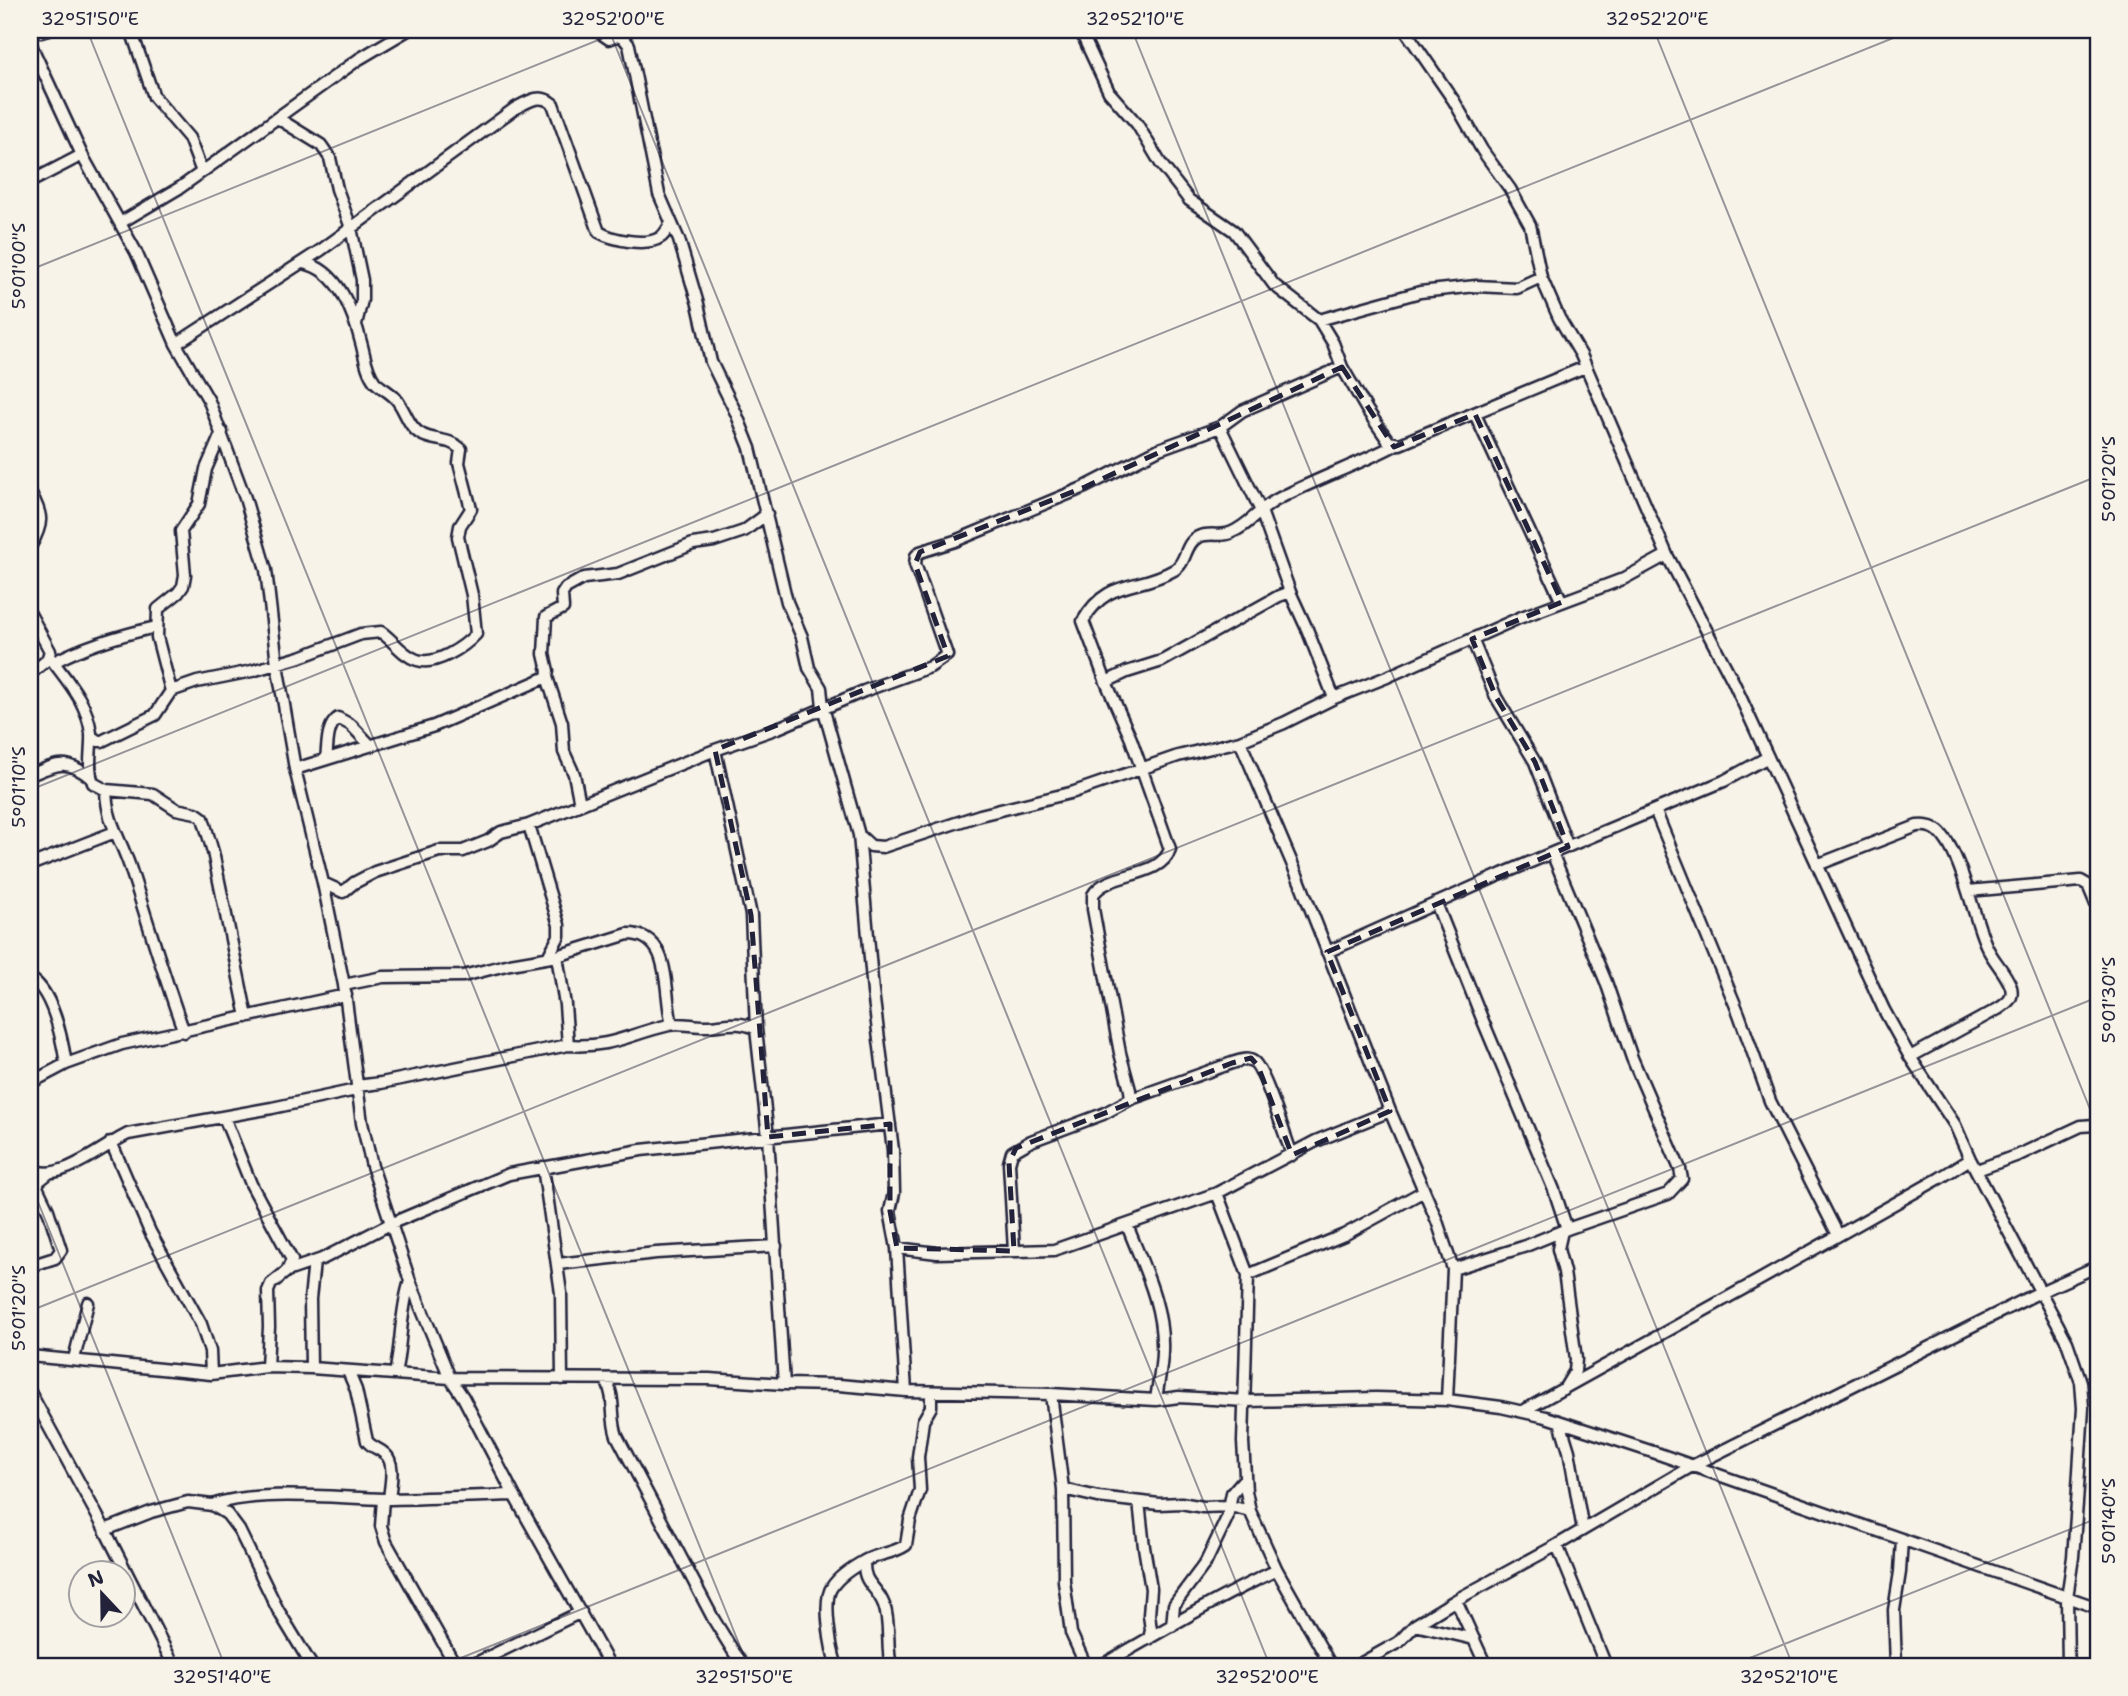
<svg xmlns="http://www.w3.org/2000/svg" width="2128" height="1696" font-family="'Shantell Sans',sans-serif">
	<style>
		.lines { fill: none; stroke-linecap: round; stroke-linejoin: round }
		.street-casing { stroke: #22223b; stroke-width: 15 }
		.street { stroke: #f7f3e8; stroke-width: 10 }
		.marked { fill: none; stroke: #22223b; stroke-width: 5; stroke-dasharray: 14 9; stroke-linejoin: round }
		.ticks { fill: none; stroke: #22223b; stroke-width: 2; stroke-opacity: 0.45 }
		.neatline { fill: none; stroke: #22223b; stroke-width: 2.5 }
		.ticks-label { font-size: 18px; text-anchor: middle; fill: #22223b }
	</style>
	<rect width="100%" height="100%" fill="#f7f3e8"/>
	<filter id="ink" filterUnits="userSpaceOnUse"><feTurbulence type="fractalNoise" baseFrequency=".0143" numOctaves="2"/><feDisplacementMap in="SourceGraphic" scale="14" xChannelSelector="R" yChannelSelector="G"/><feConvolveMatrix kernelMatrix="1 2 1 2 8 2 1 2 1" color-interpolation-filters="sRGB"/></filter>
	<g filter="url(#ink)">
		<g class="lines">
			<g class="street-casing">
				<path id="street" d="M 131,30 L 154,97 L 189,138 L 202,172
					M 596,30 L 609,39 L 620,35
					M 617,30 L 629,45 L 659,194 L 679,240 L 698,304 L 711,362 L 736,413 L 750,448 L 787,602 L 802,637 L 809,668 L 821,688 L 823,707 L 859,835 L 873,992 L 893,1150 L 894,1193 L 890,1211 L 897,1248 L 906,1391
					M 1080,30 L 1109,92 L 1137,124 L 1161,164 L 1189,200 L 1234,231 L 1274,285 L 1319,320 L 1333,343 L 1342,367 L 1367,410 L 1389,442 L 1400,444 L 1585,367
					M 1405,30 L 1454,101 L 1482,150 L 1510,189 L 1530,225 L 1541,277 L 1559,318 L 1581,355 L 1667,555 L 1733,681 L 1884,1010 L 1910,1057 L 1955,1125 L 1970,1159 L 2067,1342 L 2081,1382 L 2083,1408 L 2077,1503 L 2073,1557 L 2067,1598 L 2068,1666
					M 30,31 L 41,32 L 48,30
					M 30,43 L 82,155 L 136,252 L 176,344 L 209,401 L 245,498 L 266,570 L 277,664 L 295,769 L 323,883 L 344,985 L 362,1123 L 372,1166 L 410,1281 L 450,1378 L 463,1397 L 514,1495 L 610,1666
					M 279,119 L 321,145 L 330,158 L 337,189 L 351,228 L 362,280 L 362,300 L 356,324
					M 30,182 L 82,155
					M 120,223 L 181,187 L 359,59 L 408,30
					M 1319,320 L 1420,292 L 1476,286 L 1517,288 L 1541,277
					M 176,344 L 321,250 L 514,109 C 527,102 540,92 553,104 L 599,232 C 613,240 647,247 661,237 C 666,233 668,228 671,223
					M 1475,414 L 1562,602
					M 1220,427 L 1261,511 L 1290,592 L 1307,629 L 1334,698
					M 30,492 C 43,515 44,523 30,547
					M 30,614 L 50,651 L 47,660 L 30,674
					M 1472,639 L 1496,697 L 1535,762 L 1568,847
					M 49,656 C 67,681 87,701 91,733 C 92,749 87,767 93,783 L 106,790 L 153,794 L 176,809 L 196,813 L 203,818 L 213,852 L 247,1017
					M 54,662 C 86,645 121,635 156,627
					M 547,677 L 562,723 L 564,752 L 574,774 L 580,804
					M 1106,682 L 1127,672 L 1162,661 L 1279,596 L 1290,592
					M 171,691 L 157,637 L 158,609 L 178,593 L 183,586 L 185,575 L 181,531 L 199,504 L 206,469 L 222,432
					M 91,736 L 98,741 L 102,741 L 155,715 L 171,691 L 197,682 L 252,671 L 300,657 L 361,634 L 381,632 C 393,640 402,655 417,660 C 436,666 464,647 476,634 L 472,595 L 458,537 L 460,526 L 471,509 L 459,463 L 461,449 C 448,437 434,442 421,434 C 408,427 405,409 396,399 C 390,392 381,388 375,382 C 367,372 365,358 362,346 C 354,314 339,269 303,263
					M 1240,741 L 1300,882 L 1390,1111 L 1437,1221 L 1453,1269 L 1447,1400
					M 715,750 L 751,915 L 756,1029 L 768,1137 L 784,1384
					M 326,759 C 328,745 326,727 338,718 L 351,725 L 370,745
					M 295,769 L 434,726 L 547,677 L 548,671 L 544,654 L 546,617 L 563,608 L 562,594 L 566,588 L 584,578 L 618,574 L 693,544 L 714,541 L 744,531 L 767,514
					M 30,775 C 57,764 66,758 91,778
					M 106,790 C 107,823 120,837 130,867 C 148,922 164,977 184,1032
					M 1655,810 L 1739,1014 L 1770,1101 L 1838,1235
					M 529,825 L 559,925 L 559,936 L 548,957
					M 859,835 L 871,846 L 883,847 L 980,815 L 1074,792 L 1178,756 L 1240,741 L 1284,723 L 1334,698 L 1387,677 L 1519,618 L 1623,579 L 1667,555
					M 30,865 L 115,832
					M 1817,865 L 1917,826 C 1925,825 1932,826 1938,831 C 1961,850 1973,917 1986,945 C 1992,960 2006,972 2011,987 C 2014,999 2007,1003 1998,1009 L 1910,1057
					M 323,883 L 343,892 L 354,883 L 375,872 L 439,851 L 463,851 L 488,841 L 501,832 L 529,825 L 715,750 L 778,728 L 864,691 L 930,667 L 947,655 L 915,564 L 916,556 L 920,552 L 955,541 L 1085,487 L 1159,449 L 1220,427 L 1242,411 L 1342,367
					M 1968,891 L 2081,881 L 2088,885 L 2098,909
					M 1436,903 L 1483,1021 L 1554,1190 L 1567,1229
					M 1327,952 L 1502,874 L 1724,781 L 1768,757
					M 557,956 L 565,1005 L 568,1045
					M 30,978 C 53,991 62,1039 66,1064
					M 344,985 L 383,977 L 463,976 L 510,964 L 557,956 L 628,934 C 673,934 663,992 672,1024
					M 30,1083 L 66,1064 L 122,1044 L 346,995
					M 357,1086 L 381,1083 L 568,1045 C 613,1048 629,1034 669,1025 C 681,1022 695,1027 708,1026 C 725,1025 740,1020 756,1029
					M 1131,1099 L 1232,1063 C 1239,1061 1247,1057 1254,1062 C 1264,1069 1286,1139 1292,1155
					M 224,1117 L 251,1184 L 292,1260 L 287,1271 L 271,1284 L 268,1291 L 269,1327 L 267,1367
					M 111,1142 L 150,1232 L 201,1324 L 210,1351 L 211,1374
					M 30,1167 C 54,1188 104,1145 128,1134 L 272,1108 L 356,1090
					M 543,1167 L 561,1293 L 562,1379
					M 1977,1170 L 2021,1154 L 2081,1126 L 2094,1125 L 2098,1128
					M 1217,1193 L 1248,1275 L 1243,1442 L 1246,1491 L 1250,1511 L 1277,1570 L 1331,1666
					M 1127,1225 C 1143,1266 1164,1306 1162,1351 C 1162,1367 1158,1384 1156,1400
					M 1562,1231 L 1558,1249 L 1564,1272 L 1576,1359 L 1575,1371 L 1564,1389
					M 897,1248 L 937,1253 L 1054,1250 L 1217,1193 L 1316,1141 L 1390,1111
					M 1014,1251 L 1009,1163 L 1012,1152 L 1031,1141 L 1103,1114 L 1131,1099 L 1130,1090 L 1120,1053 L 1093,909 L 1093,895 C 1107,871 1161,879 1170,849 L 1131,739 L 1106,682 L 1083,621 C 1107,578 1138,591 1174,570 C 1187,563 1184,544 1198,537 C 1208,532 1220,537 1230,533 C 1249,526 1260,508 1278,499 C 1316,479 1357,465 1395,445
					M 558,1264 L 656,1253 L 776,1246
					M 30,1266 L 55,1258 L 61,1250 L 48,1210 L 37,1187 L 39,1181 L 49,1173
					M 1453,1269 L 1523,1247 L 1567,1229 L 1668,1194 L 1682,1179 L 1680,1169 L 1632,1058 L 1606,982 L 1552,853
					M 287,1271 L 322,1259 L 392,1223 L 509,1174 L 641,1150 L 890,1124
					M 1248,1275 L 1344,1235 L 1424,1191
					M 30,1356 L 211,1374 L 267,1367 L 311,1368 L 450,1378 L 709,1379 L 784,1384 L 839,1385 L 906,1391 L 1051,1394 L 1156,1400 L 1179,1397 L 1246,1401 L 1376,1398 L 1447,1400 L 1501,1407 L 1546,1417 L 1656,1453 L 2098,1608
					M 74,1359 L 88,1303
					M 311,1368 L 310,1299 L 314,1262
					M 348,1371 L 356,1390 L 367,1441 C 372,1448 379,1448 385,1454 C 396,1463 390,1486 389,1499
					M 395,1374 C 402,1343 400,1311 410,1281
					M 606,1380 C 616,1398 610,1417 617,1436 L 714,1620 L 735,1654 L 745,1666
					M 30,1392 L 105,1530 L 174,1666
					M 1051,1394 L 1063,1489 L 1064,1581 L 1071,1633 L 1086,1666
					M 1523,1411 L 1761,1279 L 1940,1178 L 1970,1159
					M 1560,1422 L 1569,1451 L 1583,1530
					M 1063,1489 L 1098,1497 L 1159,1504 L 1181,1503 L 1203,1507 L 1230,1506 L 1250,1511
					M 383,1499 L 381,1526 L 386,1542 L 456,1666
					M 1139,1502 L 1144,1547 L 1151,1589 L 1149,1615 L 1151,1630 L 1149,1639
					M 212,1505 C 257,1489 336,1498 384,1499 C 427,1499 471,1496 514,1495
					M 105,1530 L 151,1512 L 188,1502 L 212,1505 L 227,1514 L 239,1530 L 278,1610 L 312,1666
					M 1557,1545 L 1606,1666
					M 864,1561 C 863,1586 876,1584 884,1605 C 891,1624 886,1646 891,1666
					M 1456,1600 L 1486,1666
					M 1415,1625 L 1474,1639
					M 1172,1626 L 1174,1605 L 1206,1562 L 1227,1518 L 1232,1493 L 1245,1478
					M 470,1666 L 581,1612
					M 837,1666 C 831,1651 822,1600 832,1587 C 839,1576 855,1566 866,1560 C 880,1553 893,1554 906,1545 L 910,1520 L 920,1490 L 918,1457 L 923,1421 L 931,1407 L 931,1392
					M 1100,1666 C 1159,1633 1216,1598 1277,1570
					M 1356,1666 L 1399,1642 L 1415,1625 L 1456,1600 L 1557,1545 L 1692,1466 L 2040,1292 L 2098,1266
					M 1896,1666 L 1894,1610 L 1900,1572 L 1902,1539"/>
			</g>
			<use href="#street" class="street"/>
		</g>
	</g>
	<path class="marked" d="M 1342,367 L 1394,447 L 1475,414 L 1562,602 L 1472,639 L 1496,697 L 1535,762 L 1568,847 L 1327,952 L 1390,1111 L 1292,1155 L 1258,1066 L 1251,1058 L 1232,1063 L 1016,1148 L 1009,1163 L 1014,1251 L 897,1248 L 890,1211 L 890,1124 L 768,1137 L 751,915 L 715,750 L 948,656 L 915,564 L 920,552 L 1085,487 Z"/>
	<path class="ticks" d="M 87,30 L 748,1666M 609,30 L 1270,1666M 1132,30 L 1793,1666M 1654,30 L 2098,1129M 30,270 L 623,30M 30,790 L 1913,30M 30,1182 L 225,1666M 30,1311 L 2098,476M 441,1666 L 2098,997M 1730,1666 L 2098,1518"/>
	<rect width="2128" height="1696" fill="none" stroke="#f7f3e8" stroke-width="77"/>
	<g transform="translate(102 1594) rotate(338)"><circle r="33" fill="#f7f3e8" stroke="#a29fa3" stroke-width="2"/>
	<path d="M0-5L12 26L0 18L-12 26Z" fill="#22223b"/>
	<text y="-10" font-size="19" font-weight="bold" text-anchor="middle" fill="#22223b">N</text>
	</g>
	<rect x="38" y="38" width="2052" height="1620" class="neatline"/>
	<g class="ticks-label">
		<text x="90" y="25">32°51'50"E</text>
		<text x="613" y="25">32°52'00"E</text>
		<text x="1135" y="25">32°52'10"E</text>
		<text x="1657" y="25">32°52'20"E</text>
		<text transform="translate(19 266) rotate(-90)" y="6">5°01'00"S</text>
		<text transform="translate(2109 479) rotate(-90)" y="6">5°01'20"S</text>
		<text transform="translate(19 787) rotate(-90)" y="6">5°01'10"S</text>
		<text transform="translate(2109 1000) rotate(-90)" y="6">5°01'30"S</text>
		<text transform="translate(19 1308) rotate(-90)" y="6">5°01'20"S</text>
		<text transform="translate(2109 1521) rotate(-90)" y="6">5°01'40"S</text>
		<text x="222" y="1683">32°51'40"E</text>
		<text x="744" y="1683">32°51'50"E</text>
		<text x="1267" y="1683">32°52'00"E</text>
		<text x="1789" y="1683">32°52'10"E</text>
	</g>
</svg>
